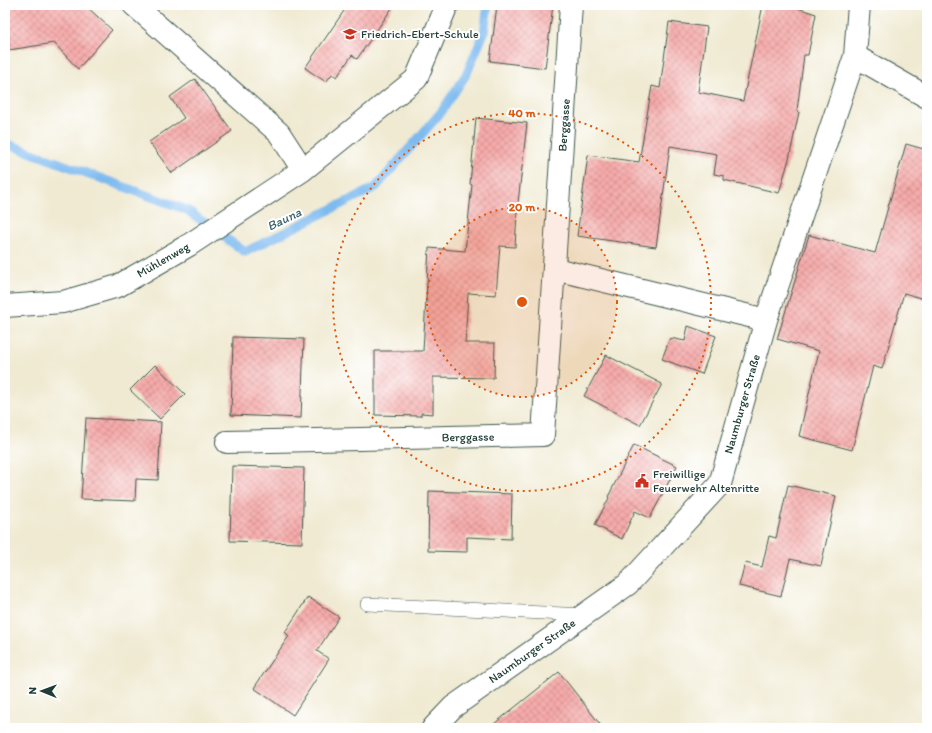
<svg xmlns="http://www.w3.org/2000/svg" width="932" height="733" font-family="Itim,sans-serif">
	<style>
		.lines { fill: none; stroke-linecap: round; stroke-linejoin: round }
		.stream { stroke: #7dbaf0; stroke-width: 9 }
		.building { fill: url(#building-cross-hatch) }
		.lane-casing { stroke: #3e574c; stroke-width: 14 }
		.street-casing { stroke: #3e574c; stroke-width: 24 }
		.lane { stroke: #fff; stroke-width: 13 }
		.street { stroke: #fff; stroke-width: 22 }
		.ring { fill: none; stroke: #de580e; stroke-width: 2; stroke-dasharray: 2 4 }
		.labels { text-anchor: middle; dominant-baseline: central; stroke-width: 4; stroke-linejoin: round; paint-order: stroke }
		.poi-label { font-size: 12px; fill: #1f3d34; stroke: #fff; text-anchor: start }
		.street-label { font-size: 12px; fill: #1f3d34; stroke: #fff }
		.water-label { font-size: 13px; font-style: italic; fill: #3b626c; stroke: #fff }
		.centre { fill: #de580e; stroke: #fff; stroke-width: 2 }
		.ring-label { font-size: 12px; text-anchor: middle; font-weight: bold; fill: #de580e; stroke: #fff; stroke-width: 4; stroke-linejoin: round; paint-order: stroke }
	</style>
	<defs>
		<pattern id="building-cross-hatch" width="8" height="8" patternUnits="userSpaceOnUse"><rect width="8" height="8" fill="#f7abaa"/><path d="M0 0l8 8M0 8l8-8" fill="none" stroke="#c78c8b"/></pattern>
	</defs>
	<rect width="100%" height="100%" fill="#fff"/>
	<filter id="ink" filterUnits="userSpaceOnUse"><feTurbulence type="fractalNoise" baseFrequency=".025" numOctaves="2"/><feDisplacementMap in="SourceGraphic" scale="8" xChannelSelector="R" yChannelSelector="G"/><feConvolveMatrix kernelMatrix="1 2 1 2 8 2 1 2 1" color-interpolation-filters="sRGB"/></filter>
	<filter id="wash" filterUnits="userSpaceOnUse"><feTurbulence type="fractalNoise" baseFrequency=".012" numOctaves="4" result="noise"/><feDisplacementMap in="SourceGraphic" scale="16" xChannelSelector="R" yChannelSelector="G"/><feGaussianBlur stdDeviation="0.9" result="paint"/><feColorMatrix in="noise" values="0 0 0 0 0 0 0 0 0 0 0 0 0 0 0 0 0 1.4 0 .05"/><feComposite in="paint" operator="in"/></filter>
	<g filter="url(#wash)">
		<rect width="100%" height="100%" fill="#f0ead2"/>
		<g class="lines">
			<path class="stream" d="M 5,143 L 187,210 L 245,252 L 376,187 L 442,111 L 467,73 L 484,33 L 488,5"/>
		</g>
		<g id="blocks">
			<path class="building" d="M 8,5 L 85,5 L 112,30 L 78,69 L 54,43 L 9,50 Z
				M 348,5 L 394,5 L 357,59 L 352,55 L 337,77 L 332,74 L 326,82 L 305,68 Z
				M 497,5 L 553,5 L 545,68 L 490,61 Z
				M 763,5 L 788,5 L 816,14 L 808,55 L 804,55 L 797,111 L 799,112 L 789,159 L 779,193 L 724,180 L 724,176 L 714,174 L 717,154 L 670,146 L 656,247 L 577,236 L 588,155 L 639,162 L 652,86 L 660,88 L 669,22 L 707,27 L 698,92 L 743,101 Z
				M 195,79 L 232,131 L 172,173 L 149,142 L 184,118 L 170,97 Z
				M 476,118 L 527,123 L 517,212 L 515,247 L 500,246 L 496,295 L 468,293 L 465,343 L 495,343 L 494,378 L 433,377 L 433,414 L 421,413 L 421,416 L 375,415 L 375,351 L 423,351 L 429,248 L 465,251 L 472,185 L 470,184 Z
				M 906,144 L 927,150 L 927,300 L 904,293 L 882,369 L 873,366 L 852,450 L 799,436 L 819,351 L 777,339 L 809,235 L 875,253 Z
				M 688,326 L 716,336 L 702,374 L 662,359 L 670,338 L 685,341 Z
				M 233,337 L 304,339 L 301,418 L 231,415 Z
				M 606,355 L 662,384 L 640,425 L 584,396 Z
				M 155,365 L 185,394 L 160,419 L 130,390 Z
				M 86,418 L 161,422 L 158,480 L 136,479 L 135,501 L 81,499 Z
				M 634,445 L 677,466 L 650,518 L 635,511 L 622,539 L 595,525 L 609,498 L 608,497 Z
				M 232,466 L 304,468 L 302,543 L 230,541 Z
				M 788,485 L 836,496 L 821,566 L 790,559 L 781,596 L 739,586 L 745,563 L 762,567 L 769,536 L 776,538 Z
				M 429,491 L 512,494 L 511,539 L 467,537 L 467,552 L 428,551 Z
				M 308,597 L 339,617 L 317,651 L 329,659 L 293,715 L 254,688 L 289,636 L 285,632 Z
				M 559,672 L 603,728 L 489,728 Z"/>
		</g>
	</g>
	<g filter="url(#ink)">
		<use href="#blocks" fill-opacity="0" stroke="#3e574c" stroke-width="1"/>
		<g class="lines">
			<g class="lane-casing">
				<path id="lane" d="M 367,604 L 584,615"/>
			</g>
			<g class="street-casing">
				<path id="street" d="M 134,5 L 279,133 L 303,170 L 416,79 L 447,5
					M 855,56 L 927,97
					M 555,269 L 766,320
					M 5,306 L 63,302 L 118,286 L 189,245 L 303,170
					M 227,442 L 543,435 L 571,5
					M 433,728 L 453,707 L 628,584 L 720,484 L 766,320 L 855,56 L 859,5"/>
			</g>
			<use href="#lane" class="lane"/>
			<use href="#street" class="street"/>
		</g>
	</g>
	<circle cx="522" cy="302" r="95" fill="#de580e" fill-opacity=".12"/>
	<g class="ring">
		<circle cx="522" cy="302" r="95"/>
		<circle cx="522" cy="302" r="189"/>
	</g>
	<defs>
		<g id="school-bare" transform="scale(1.08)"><path d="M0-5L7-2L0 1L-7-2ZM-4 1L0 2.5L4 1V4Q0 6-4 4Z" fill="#c8321e" stroke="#fff" stroke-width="2.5" paint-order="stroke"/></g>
		<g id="civic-bare" transform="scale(1.08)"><path d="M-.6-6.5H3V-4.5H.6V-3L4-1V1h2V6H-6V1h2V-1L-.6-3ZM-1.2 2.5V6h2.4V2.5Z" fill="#c8321e" stroke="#fff" stroke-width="2.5" paint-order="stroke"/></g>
	</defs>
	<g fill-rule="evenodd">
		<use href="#school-bare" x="350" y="34"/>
		<use href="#civic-bare" x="642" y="481"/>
	</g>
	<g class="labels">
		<g class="poi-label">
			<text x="361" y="34">Friedrich-Ebert-Schule</text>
			<text x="653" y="474">Freiwillige<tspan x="653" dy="14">Feuerwehr Altenritte</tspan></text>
		</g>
		<g class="street-label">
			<text transform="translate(564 125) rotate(-86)">Berggasse</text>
			<text transform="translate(163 260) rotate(-30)">Mühlenweg</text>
			<text transform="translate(742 404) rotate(-74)">Naumburger Straße</text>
			<text transform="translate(468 437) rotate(-1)">Berggasse</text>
			<text transform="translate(532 651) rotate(-35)">Naumburger Straße</text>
		</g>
		<g class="water-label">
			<text transform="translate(284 219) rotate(-26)">Bauna</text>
		</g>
	</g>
	<circle cx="522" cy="302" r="6" class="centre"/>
	<g class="ring-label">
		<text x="522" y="117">40 m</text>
		<text x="522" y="211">20 m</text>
	</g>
	<rect width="932" height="733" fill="none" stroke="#fff" stroke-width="20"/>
	<g transform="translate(42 691) rotate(271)" stroke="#ffffff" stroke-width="3" paint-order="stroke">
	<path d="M0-3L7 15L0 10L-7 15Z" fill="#1f3d34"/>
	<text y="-6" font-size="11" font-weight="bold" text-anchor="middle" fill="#1f3d34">N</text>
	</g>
</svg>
